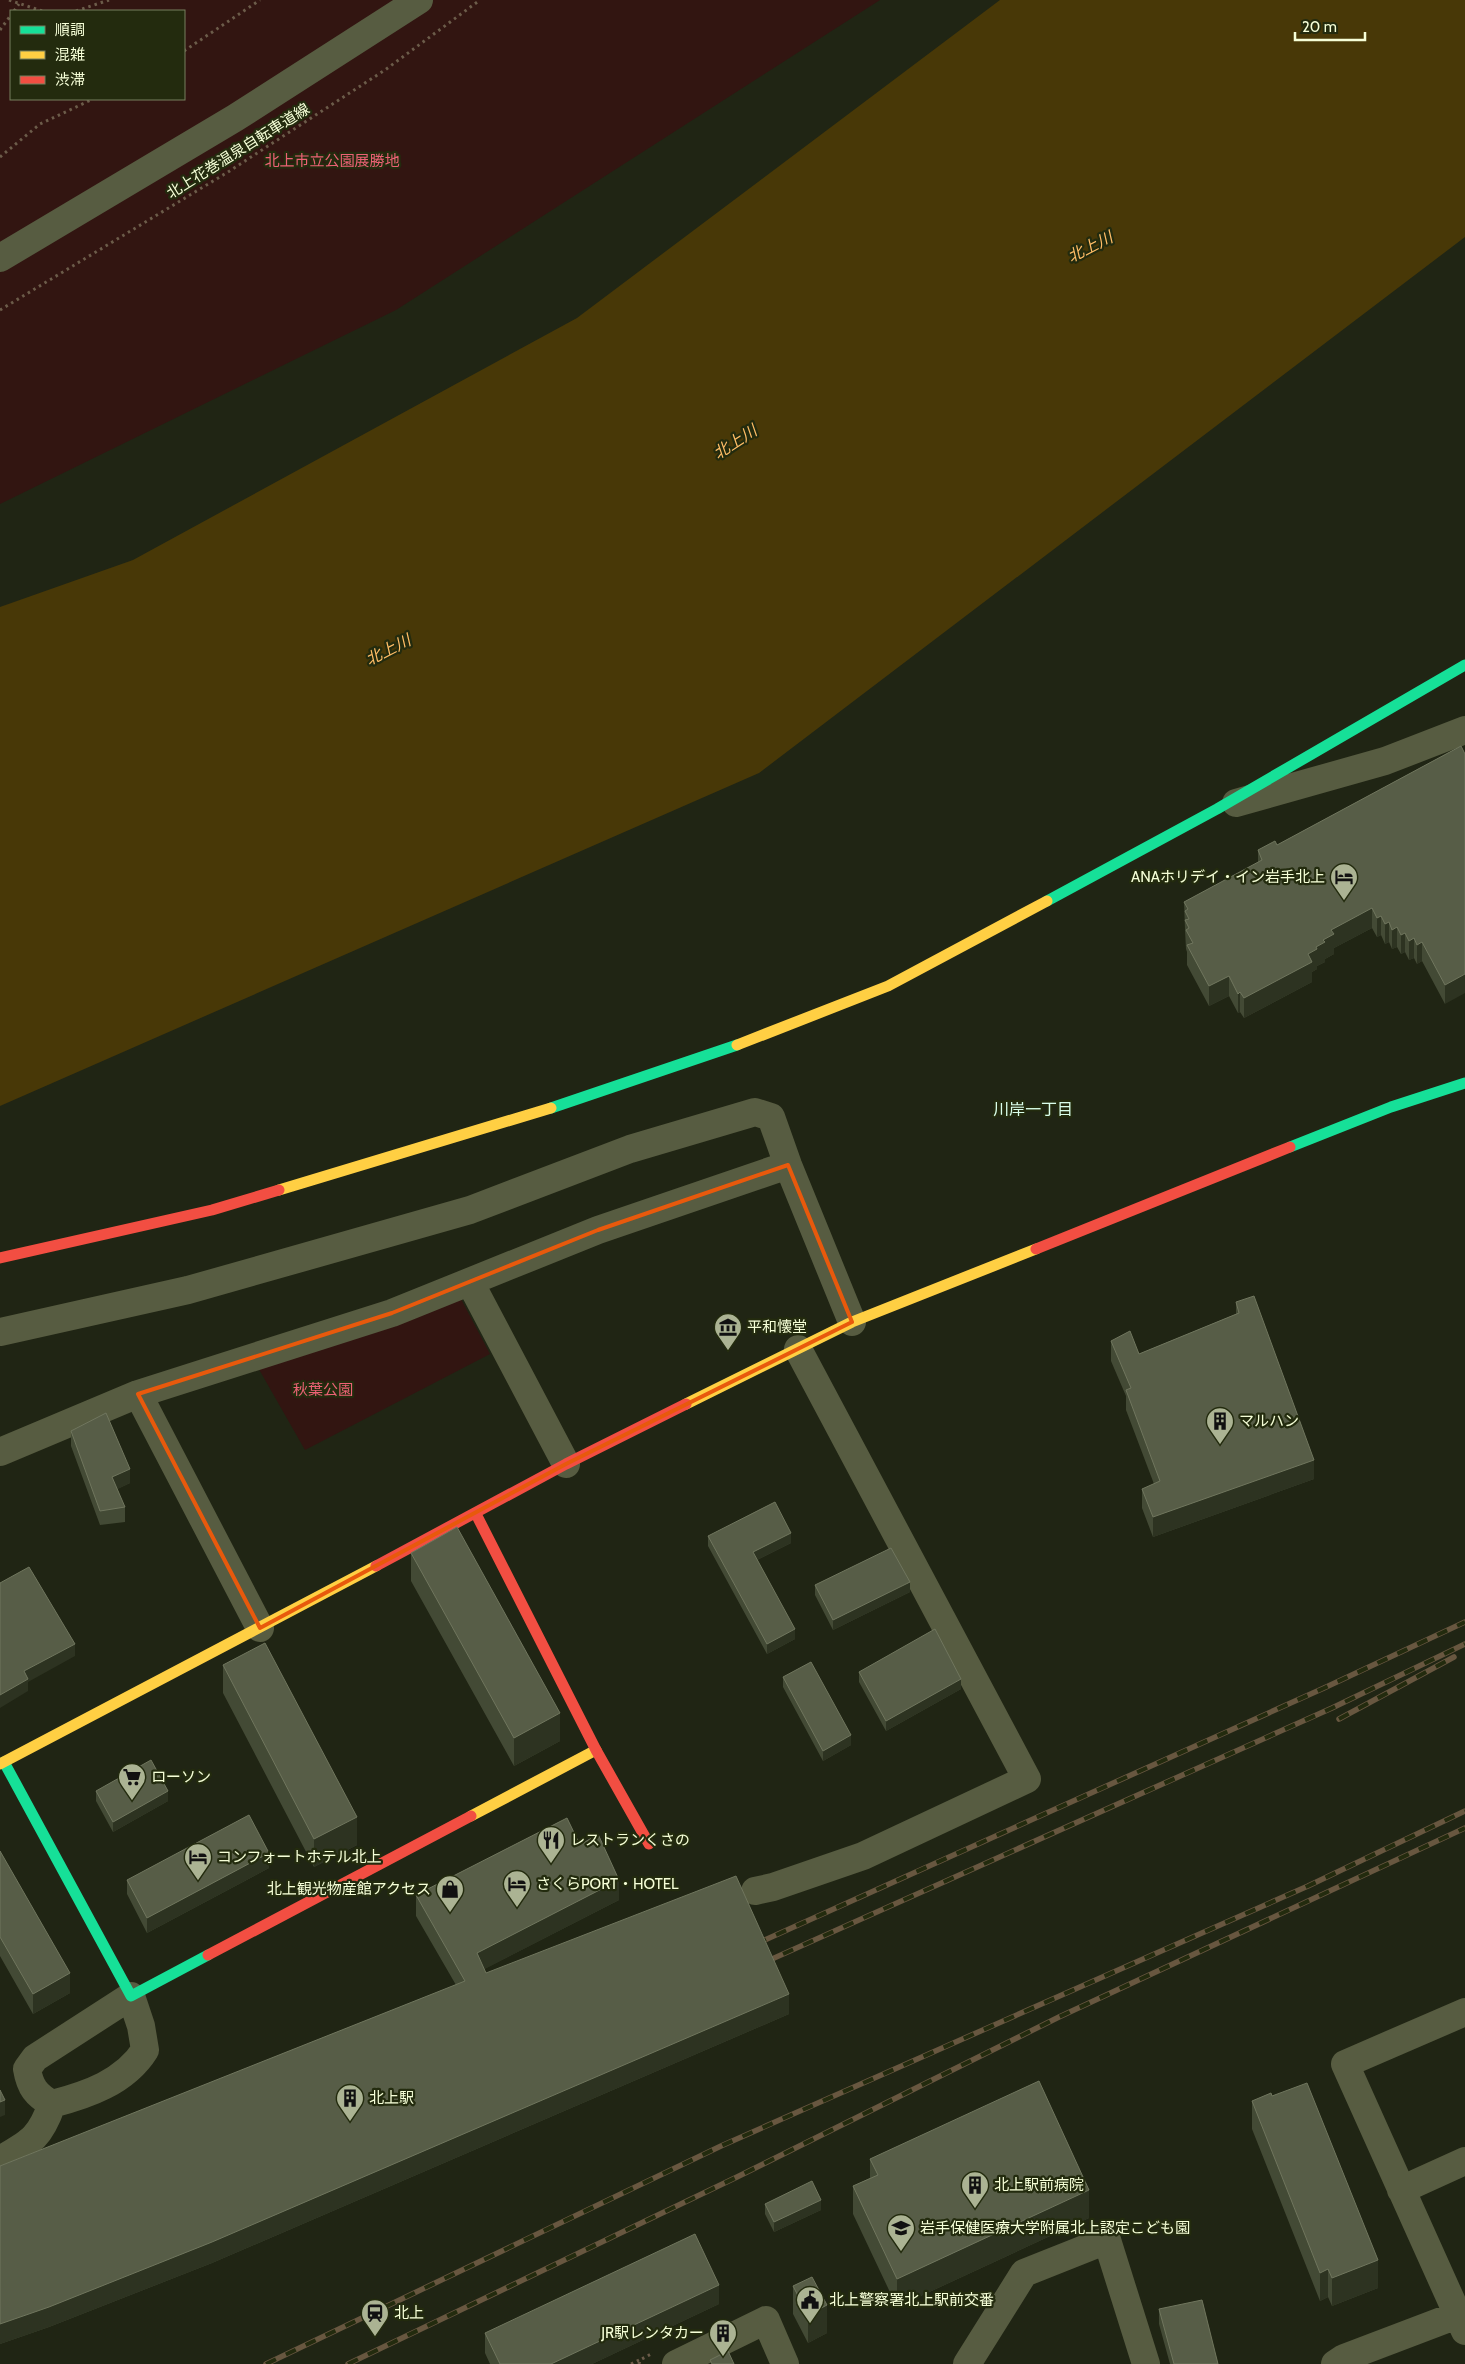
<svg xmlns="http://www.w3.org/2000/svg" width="1465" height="2364" font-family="Cabin,'Noto Sans JP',sans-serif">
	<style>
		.green { fill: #321511; fill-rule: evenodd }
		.water { fill: #483807 }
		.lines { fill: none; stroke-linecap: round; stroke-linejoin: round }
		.path { stroke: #6c5c4a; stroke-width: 3; stroke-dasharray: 2.5 4; stroke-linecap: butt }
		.street { stroke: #575c41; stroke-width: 28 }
		.fast { stroke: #16e098; stroke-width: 11 }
		.slow { stroke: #ffcf43; stroke-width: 11 }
		.jam { stroke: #f24e42; stroke-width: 11 }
		.rail-casing { stroke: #685740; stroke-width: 5.5 }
		.rail { stroke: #232b0e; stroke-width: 4; stroke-dasharray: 11; stroke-linecap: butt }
		.wall { fill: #434a35 }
		.shaded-wall { fill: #2d3321 }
		.building { fill: #575d47; stroke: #70765e }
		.marked { fill: none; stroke: #e8590c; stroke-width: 4; stroke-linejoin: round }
		.labels { text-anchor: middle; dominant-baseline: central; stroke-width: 4.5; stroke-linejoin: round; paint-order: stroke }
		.street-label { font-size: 15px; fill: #f6ffd8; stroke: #232b0e }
		.park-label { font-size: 15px; fill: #eb6275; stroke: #232b0e }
		.poi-label { font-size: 15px; fill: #f6ffd8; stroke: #232b0e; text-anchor: start }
		.water-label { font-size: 16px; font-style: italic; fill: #ffbd66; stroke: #232b0e }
		.neighbourhood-label { font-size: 16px; fill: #daffeb; stroke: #232b0e }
	</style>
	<rect width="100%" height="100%" fill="#202514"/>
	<path class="green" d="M 0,0 L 880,0 L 396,310 L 0,504 ZM 11,11 L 184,11 L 184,99 L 11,99 Z
		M 461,1299 L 490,1354 L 305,1450 L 256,1364 Z"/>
	<path class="water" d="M 1000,0 L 1465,0 L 1465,237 L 759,773 L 0,1106 L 0,607 L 133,560 L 577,318 Z"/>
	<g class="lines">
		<path class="path" d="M 9,0 L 42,11
			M 14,11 L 19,4
			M 76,11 L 109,0
			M 0,30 L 11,15
			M 184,51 L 260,0
			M 0,157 L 40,124 L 93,99
			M 0,310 L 228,172 L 385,70 L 480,0
			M 631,2364 L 639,2360
			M 639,2364 L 640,2360 L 653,2353"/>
		<path class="street" d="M 0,258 L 235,118 L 419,0
			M 1236,803 L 1385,761 L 1465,730
			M 470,1282 L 566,1464
			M 0,1332 L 188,1290 L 470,1210 L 630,1149 L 755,1112 L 771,1117 L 788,1165 L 852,1322
			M 138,1394 L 260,1628
			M 0,1452 L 138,1394 L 392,1313 L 598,1230 L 788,1165
			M 755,1891 L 773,1887 L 863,1856 L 1027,1779 L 798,1349
			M 131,1996 L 141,2026 L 145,2050 C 125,2082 87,2095 52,2104 C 36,2095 30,2087 27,2069 L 35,2058 Z
			M 1465,2012 L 1345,2064 L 1465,2331
			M 0,2160 C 31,2142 40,2138 52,2104
			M 1401,2190 L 1465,2161
			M 676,2364 L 766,2320 L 785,2364
			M 967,2364 L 1024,2273 L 1107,2240 L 1146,2364
			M 1335,2364 L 1344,2358 L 1465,2312"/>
		<path class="fast" d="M 1047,901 L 1217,809 L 1465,665
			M 551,1108 L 737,1045
			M 1290,1147 L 1391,1107 L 1465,1083
			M 4,1762 L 131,1996 L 208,1955"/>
		<path class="slow" d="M 737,1045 L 888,986 L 1047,901
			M 279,1190 L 551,1108
			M 686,1404 L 852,1322 L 1036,1249
			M 0,1764 L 376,1566
			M 471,1816 L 596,1750"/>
		<path class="jam" d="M 1036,1249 L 1290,1147
			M 0,1258 L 212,1210 L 279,1190
			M 476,1514 L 596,1750 L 649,1844
			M 376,1566 L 566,1464 L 686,1404
			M 208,1955 L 471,1816"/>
		<g class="rail-casing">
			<path id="rail" d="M 1339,1719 L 1454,1657
				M 756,1944 L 1324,1688 L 1465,1622
				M 763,1963 L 1332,1708 L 1465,1644
				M 266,2364 L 721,2146 L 1308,1886 L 1465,1811
				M 348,2364 L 737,2177 L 1059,2017 L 1465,1828"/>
		</g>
		<use href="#rail" class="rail"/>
	</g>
	<path class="wall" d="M 1461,746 L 1445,1004 L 1422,961 L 1417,964 L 1414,958 L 1409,960 L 1405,952 L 1401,954 L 1397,947 L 1392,949 L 1389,942 L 1385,944 L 1381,935 L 1377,937 L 1372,928 L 1334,948 L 1334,954 L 1325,959 L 1325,962 L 1317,966 L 1317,969 L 1312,972 L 1312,982 L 1244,1018 L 1240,1012 L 1238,1013 L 1229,996 L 1209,1006 L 1187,965 L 1187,952 L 1186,949 L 1185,930 L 1184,902 L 1258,863 L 1258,850 L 1277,845 Z
		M 1236,1302 L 1314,1479 L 1153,1537 L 1142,1508 L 1142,1489 L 1154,1484 L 1126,1410 L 1126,1396 L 1111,1361 L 1111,1341 L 1139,1354 L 1236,1314 Z
		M 71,1431 L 130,1483 L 117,1489 L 125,1507 L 125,1522 L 100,1525 L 71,1446 Z
		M 708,1536 L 791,1543 L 757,1560 L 795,1639 L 767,1654 L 708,1546 Z
		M 411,1553 L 560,1741 L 514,1766 L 411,1581 Z
		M 815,1585 L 910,1592 L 833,1630 L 815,1595 Z
		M 223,1665 L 357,1845 L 314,1867 L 223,1693 Z
		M 859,1672 L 961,1689 L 886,1731 L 859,1682 Z
		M 783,1677 L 851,1745 L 823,1761 L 783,1687 Z
		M 96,1791 L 168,1801 L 113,1832 L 96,1801 Z
		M 580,1845 L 619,1900 L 484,1969 L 486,1973 L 789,2014 L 212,2263 L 49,2327 L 0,2344 L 0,2166 L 456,1985 L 416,1916 L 416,1895 Z
		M 0,1851 L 70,1993 L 33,2014 L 0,1956 Z
		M 269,1868 L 147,1933 L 127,1894 L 127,1880 Z
		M 1272,2096 L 1378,2288 L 1332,2306 L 1328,2297 L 1320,2301 L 1252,2129 L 1252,2101 Z
		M 870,2159 L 1089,2218 L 897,2307 L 853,2214 L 853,2186 L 870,2178 Z
		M 765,2204 L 821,2210 L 774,2232 L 765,2214 Z
		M 793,2286 L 827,2333 L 808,2343 L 793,2314 Z
		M 719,2304 L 592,2364 L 490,2364 L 485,2353 L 485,2333 Z
		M 1159,2309 L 1218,2364 L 1170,2364 L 1159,2324 Z"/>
	<path class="shaded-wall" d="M 1372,908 L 1372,928 L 1334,948 L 1334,954 L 1325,959 L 1325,962 L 1317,966 L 1317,969 L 1312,972 L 1312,982 L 1244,1018 L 1244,998 L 1308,954 L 1323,940 L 1331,930 Z
		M 1381,916 L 1381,935 L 1377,937 L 1377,918 Z
		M 1389,922 L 1389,942 L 1385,944 L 1385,924 Z
		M 1397,927 L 1397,947 L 1392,949 L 1392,930 Z
		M 1405,933 L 1405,952 L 1401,954 L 1401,935 Z
		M 1414,938 L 1414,958 L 1409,960 L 1409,941 Z
		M 1422,942 L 1422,961 L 1417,964 L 1417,945 Z
		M 1465,974 L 1465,993 L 1445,1004 L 1445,985 Z
		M 1229,976 L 1229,996 L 1209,1006 L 1209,986 Z
		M 1240,992 L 1240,1012 L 1238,1013 L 1238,994 Z
		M 1314,1460 L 1314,1479 L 1153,1537 L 1153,1517 Z
		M 130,1469 L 130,1483 L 112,1492 L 112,1477 Z
		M 791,1533 L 791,1543 L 753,1562 L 753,1552 Z
		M 910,1582 L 910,1592 L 833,1630 L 833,1620 Z
		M 795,1629 L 795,1639 L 767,1654 L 767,1644 Z
		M 75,1644 L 75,1656 L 28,1682 L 28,1691 L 0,1708 L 0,1695 L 24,1671 Z
		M 961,1679 L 961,1689 L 886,1731 L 886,1721 Z
		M 560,1713 L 560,1741 L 514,1766 L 514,1738 Z
		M 851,1735 L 851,1745 L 823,1761 L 823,1751 Z
		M 168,1791 L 168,1801 L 113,1832 L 113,1822 Z
		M 357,1817 L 357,1845 L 314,1867 L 314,1839 Z
		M 269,1853 L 269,1868 L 147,1933 L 147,1918 Z
		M 619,1880 L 619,1900 L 477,1973 L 477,1953 Z
		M 70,1973 L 70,1993 L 33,2014 L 33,1994 Z
		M 789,1994 L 789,2014 L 212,2263 L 49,2327 L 0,2344 L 0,2324 Z
		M 5,2100 L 5,2115 L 0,2117 L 0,2102 Z
		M 1089,2190 L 1089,2218 L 897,2307 L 897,2279 Z
		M 821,2200 L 821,2210 L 774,2232 L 774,2222 Z
		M 1378,2260 L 1378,2288 L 1332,2306 L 1332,2278 Z
		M 1328,2269 L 1328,2297 L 1320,2301 L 1320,2273 Z
		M 719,2285 L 719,2304 L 592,2364 L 551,2364 Z
		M 827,2305 L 827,2333 L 808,2343 L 808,2315 Z"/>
	<path class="building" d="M 1461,746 L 1465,754 L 1465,974 L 1445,985 L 1422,942 L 1417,945 L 1414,938 L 1409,941 L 1405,933 L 1401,935 L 1397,927 L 1392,930 L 1389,922 L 1385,924 L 1381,916 L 1377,918 L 1372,908 L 1331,930 L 1334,934 L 1323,940 L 1325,942 L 1316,947 L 1317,949 L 1308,954 L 1312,962 L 1244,998 L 1240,992 L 1238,994 L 1229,976 L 1209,986 L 1187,945 L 1193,943 L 1186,930 L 1189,928 L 1185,920 L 1189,919 L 1185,911 L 1188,909 L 1184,902 L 1262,860 L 1258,850 L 1275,841 L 1277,845 Z
		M 1254,1296 L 1314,1460 L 1153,1517 L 1142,1489 L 1160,1481 L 1126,1390 L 1131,1388 L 1111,1341 L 1130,1331 L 1139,1354 L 1239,1313 L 1236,1302 Z
		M 106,1413 L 130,1469 L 112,1477 L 125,1507 L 100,1511 L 71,1431 Z
		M 775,1502 L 791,1533 L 753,1552 L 795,1629 L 767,1644 L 708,1536 Z
		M 457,1527 L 560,1713 L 514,1738 L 411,1553 Z
		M 891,1548 L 910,1582 L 833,1620 L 815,1585 Z
		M 29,1567 L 75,1644 L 24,1671 L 28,1679 L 0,1695 L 0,1583 Z
		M 935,1629 L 961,1679 L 886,1721 L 859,1672 Z
		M 265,1643 L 357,1817 L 314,1839 L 223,1665 Z
		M 811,1662 L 851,1735 L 823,1751 L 783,1677 Z
		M 151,1760 L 168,1791 L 113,1822 L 96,1791 Z
		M 249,1815 L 269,1853 L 147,1918 L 127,1880 Z
		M 567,1818 L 580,1845 L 598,1834 L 619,1880 L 477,1953 L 486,1973 L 736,1876 L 789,1994 L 212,2242 L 49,2307 L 0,2324 L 0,2166 L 465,1981 L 416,1895 Z
		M 0,1851 L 70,1973 L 33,1994 L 0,1937 Z
		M 1039,2081 L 1089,2190 L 897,2279 L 853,2186 L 878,2175 L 870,2159 Z
		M 1307,2083 L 1378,2260 L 1332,2278 L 1328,2269 L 1320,2273 L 1252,2101 L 1271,2093 L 1272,2096 Z
		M 0,2090 L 5,2100 L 0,2102 Z
		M 812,2181 L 821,2200 L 774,2222 L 765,2204 Z
		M 695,2234 L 719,2285 L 551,2364 L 500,2364 L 485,2333 Z
		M 812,2277 L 827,2305 L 808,2315 L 793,2286 Z
		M 1202,2300 L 1218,2364 L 1174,2364 L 1159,2309 Z
		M 728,2351 L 734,2364 L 712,2364 L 710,2360 Z"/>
	<path class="marked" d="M 788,1165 L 852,1322 L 566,1464 L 260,1628 L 138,1394 L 392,1313 L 598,1230 Z"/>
	<defs>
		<g id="hotel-pin" transform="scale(1.4375)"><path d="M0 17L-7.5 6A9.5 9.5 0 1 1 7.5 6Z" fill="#abb393" stroke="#232b0e"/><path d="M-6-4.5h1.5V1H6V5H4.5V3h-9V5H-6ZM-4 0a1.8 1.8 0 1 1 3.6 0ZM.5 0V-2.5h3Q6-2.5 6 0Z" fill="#111"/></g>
		<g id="museum-pin" transform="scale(1.4375)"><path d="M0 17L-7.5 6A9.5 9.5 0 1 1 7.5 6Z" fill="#abb393" stroke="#232b0e"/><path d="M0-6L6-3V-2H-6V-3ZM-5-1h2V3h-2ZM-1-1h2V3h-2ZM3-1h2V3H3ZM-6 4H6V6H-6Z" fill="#111"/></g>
		<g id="building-pin" transform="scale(1.4375)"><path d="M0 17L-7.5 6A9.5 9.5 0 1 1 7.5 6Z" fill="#abb393" stroke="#232b0e"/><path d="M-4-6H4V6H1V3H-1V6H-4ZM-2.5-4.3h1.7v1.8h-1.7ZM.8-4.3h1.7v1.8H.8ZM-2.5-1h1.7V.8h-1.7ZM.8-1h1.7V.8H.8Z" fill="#111"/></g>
		<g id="supermarket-pin" transform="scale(1.4375)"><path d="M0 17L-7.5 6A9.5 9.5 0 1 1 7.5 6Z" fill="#abb393" stroke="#232b0e"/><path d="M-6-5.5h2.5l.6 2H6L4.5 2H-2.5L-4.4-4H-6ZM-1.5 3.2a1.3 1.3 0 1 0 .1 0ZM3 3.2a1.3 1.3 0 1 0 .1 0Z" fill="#111"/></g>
		<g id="restaurant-pin" transform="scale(1.4375)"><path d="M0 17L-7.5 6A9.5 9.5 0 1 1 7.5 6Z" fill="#abb393" stroke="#232b0e"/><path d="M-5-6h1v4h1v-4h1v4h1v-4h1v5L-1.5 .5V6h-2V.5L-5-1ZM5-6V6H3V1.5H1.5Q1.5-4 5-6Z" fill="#111"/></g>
		<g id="shop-pin" transform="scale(1.4375)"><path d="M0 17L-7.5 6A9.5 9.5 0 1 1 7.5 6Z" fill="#abb393" stroke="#232b0e"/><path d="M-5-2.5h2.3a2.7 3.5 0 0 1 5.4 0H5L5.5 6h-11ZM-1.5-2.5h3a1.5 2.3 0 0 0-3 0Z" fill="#111"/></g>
		<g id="school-pin" transform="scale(1.4375)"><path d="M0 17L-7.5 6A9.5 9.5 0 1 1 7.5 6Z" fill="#abb393" stroke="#232b0e"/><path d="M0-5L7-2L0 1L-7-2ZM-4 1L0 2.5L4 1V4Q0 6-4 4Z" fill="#111"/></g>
		<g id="civic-pin" transform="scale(1.4375)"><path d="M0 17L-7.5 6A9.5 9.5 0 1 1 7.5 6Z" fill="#abb393" stroke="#232b0e"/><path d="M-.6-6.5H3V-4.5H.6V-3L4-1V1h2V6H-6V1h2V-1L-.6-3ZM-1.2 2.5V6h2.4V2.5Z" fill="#111"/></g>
		<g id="station-pin" transform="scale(1.4375)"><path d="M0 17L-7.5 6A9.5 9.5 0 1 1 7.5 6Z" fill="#abb393" stroke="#232b0e"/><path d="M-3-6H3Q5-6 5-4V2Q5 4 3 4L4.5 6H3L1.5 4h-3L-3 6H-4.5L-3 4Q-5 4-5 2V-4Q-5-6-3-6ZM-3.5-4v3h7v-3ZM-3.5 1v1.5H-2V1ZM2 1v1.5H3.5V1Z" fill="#111"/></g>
	</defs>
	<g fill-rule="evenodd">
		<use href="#hotel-pin" x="1344" y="877"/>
		<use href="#museum-pin" x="728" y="1327"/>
		<use href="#building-pin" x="1220" y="1421"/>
		<use href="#supermarket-pin" x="132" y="1777"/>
		<use href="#restaurant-pin" x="551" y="1840"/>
		<use href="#hotel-pin" x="198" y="1857"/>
		<use href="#hotel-pin" x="517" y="1884"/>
		<use href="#shop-pin" x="450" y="1889"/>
		<use href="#building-pin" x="350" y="2098"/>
		<use href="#building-pin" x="975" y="2185"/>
		<use href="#school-pin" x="901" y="2228"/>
		<use href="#civic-pin" x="810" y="2300"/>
		<use href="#station-pin" x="375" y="2313"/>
		<use href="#building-pin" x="723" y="2333"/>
	</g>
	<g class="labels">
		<g class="street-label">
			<text transform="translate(238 151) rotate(-32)">北上花巻温泉自転車道線</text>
		</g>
		<g class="park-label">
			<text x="332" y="161">北上市立公園展勝地</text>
			<text x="323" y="1390">秋葉公園</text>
		</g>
		<g class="poi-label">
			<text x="1325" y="877" text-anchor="end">ANAホリデイ・イン岩手北上</text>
			<text x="747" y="1327">平和懐堂</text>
			<text x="1239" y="1421">マルハン</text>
			<text x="151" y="1777">ローソン</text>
			<text x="570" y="1840">レストランくさの</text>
			<text x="217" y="1857">コンフォートホテル北上</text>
			<text x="536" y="1884">さくらPORT・HOTEL</text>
			<text x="431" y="1889" text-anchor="end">北上観光物産館アクセス</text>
			<text x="369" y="2098">北上駅</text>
			<text x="994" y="2185">北上駅前病院</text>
			<text x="920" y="2228">岩手保健医療大学附属北上認定こども園</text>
			<text x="829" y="2300">北上警察署北上駅前交番</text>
			<text x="394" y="2313">北上</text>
			<text x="704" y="2333" text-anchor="end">JR駅レンタカー</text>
		</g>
		<g class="water-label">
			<text transform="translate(1090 247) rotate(-27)">北上川</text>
			<text transform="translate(735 442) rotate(-33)">北上川</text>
			<text transform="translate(388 650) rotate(-27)">北上川</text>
		</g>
		<g class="neighbourhood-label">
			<text x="1033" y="1109">川岸一丁目</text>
		</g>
	</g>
	<rect x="10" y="10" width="175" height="90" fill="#232b0e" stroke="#77805f"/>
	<rect x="20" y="26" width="25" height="8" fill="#16e098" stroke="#77805f"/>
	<text x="55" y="35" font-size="15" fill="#f6ffd8">順調</text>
	<rect x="20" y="51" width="25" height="8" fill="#ffcf43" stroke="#77805f"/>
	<text x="55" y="60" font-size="15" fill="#f6ffd8">混雑</text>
	<rect x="20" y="76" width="25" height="8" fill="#f24e42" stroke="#77805f"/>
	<text x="55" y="85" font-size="15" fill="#f6ffd8">渋滞</text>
	<path d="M1295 32v8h70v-8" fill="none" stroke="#f6ffd8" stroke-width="2.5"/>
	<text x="1302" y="32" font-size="15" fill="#f6ffd8" stroke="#232b0e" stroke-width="4" paint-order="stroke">20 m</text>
</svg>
